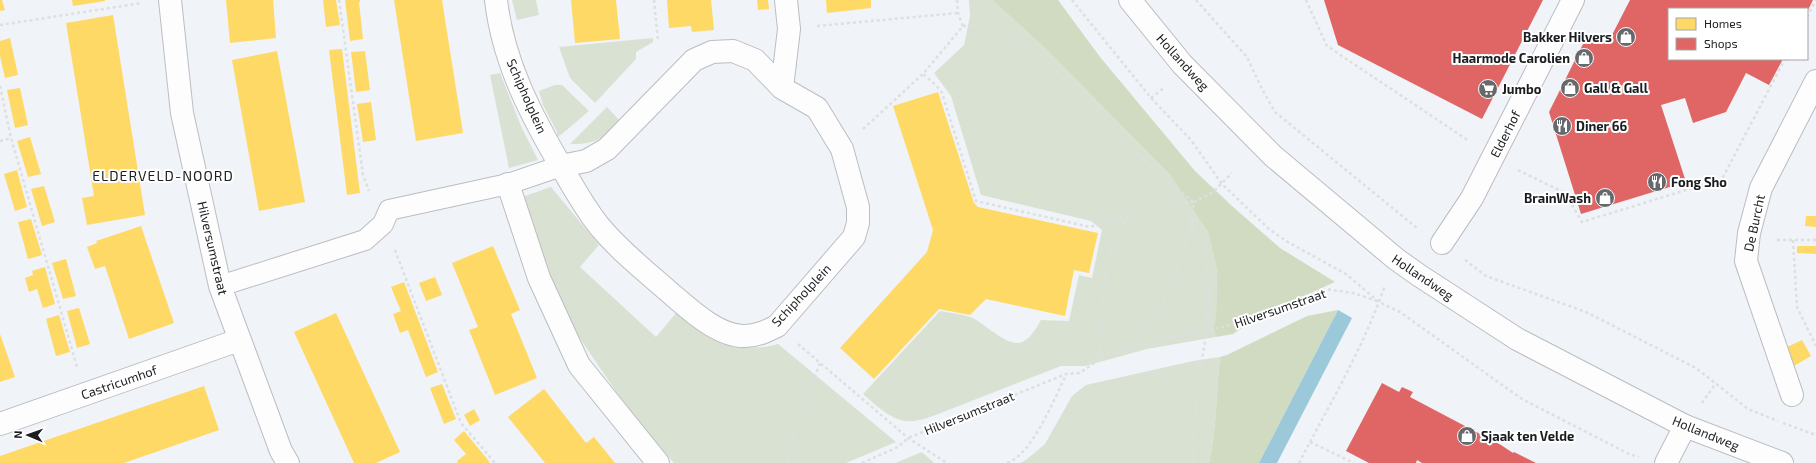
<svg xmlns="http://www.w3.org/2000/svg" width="1816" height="463" font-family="'Exo 2',sans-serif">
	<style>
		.green { fill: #d9e2d2 }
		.forest { fill: #d0dbc2 }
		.water { fill: #9bc9d9 }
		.homes { fill: #ffd966 }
		.shops { fill: #e06666 }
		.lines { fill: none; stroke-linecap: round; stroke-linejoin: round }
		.service-casing { stroke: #bbbdc1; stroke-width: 22 }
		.pedestrian-casing { stroke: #bbbdc1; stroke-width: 24 }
		.minor-casing { stroke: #bbbdc1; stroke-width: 24 }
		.tertiary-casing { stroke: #bbbdc1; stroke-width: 24 }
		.path { stroke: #dddfe0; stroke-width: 2.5; stroke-dasharray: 3 3; stroke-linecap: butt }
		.service { stroke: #fdfdfe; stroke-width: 20 }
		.pedestrian { stroke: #fdfdfe; stroke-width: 22 }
		.minor { stroke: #fdfdfe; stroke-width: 22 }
		.tertiary { stroke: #fdfdfe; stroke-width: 22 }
		.labels { text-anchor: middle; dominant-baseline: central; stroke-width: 4; stroke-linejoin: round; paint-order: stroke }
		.poi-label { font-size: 13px; font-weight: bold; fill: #1b1d20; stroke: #fff; text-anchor: start }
		.street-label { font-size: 13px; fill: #1b1d20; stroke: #fff }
		.neighbourhood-label { font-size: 14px; letter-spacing: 1px; fill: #1b1d20; stroke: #fff }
	</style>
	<rect width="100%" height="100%" fill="#f0f3f8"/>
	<path class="green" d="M 512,0 L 536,0 L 539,15 L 517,20 Z
		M 969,0 L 992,0 L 1046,49 L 1172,177 L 1188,199 L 1208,232 L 1217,270 L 1216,319 L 1213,327 L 1216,337 L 1147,349 L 1085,366 L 1061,366 L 933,416 C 927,418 921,420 914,421 C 894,424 877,406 863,394 L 940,311 C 950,313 963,314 973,318 C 977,320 982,324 986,327 C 1013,346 1023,353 1041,320 L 1069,321 L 1079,275 L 1092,278 L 1102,230 L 1091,221 L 981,195 L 951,96 L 934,73 L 964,45 L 970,16 Z
		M 653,38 L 653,42 L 636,52 L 636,59 L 595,103 L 570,78 L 559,47 Z
		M 500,73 L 521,126 L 538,160 L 509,168 L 490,75 Z
		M 555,85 L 562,85 L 589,111 L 562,134 L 557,137 L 557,132 L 543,105 L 539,91 Z
		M 607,107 L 622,123 C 604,138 594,145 570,144 Z
		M 551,187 L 599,245 L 580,267 L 656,337 L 676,313 C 684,319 692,327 700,332 C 723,345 753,352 778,344 L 896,442 L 846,463 L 674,463 L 656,444 L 617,393 L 570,324 L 541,265 L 519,198 Z
		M 1220,357 C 1216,392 1217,428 1209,463 L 1020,463 L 1026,460 L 1045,444 L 1072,396 L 1086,385 L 1193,361 Z
		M 922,452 L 934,463 L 895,463 Z"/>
	<path class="forest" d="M 992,0 L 1058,0 L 1100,57 L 1195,171 L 1232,206 L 1280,248 L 1335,282 L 1261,315 L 1233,334 L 1216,337 L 1213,327 L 1216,318 L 1217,270 L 1208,232 L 1172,177 L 1046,49 Z
		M 1338,310 L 1259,463 L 1209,463 C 1217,428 1216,392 1220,357 L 1227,355 L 1307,316 Z"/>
	<path class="water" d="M 1338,310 L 1352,318 L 1277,463 L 1259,463 Z"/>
	<path class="homes" d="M 0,0 L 2,0 L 5,10 L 0,11 Z
		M 72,0 L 105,0 L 105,1 L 73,6 Z
		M 226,0 L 273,0 L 276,38 L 230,43 Z
		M 323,0 L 336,0 L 340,25 L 326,27 Z
		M 345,0 L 360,0 L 360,2 L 359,2 L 363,39 L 350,41 Z
		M 394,0 L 442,0 L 463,133 L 416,141 Z
		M 571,0 L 616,0 L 620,39 L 575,43 Z
		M 667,0 L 711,0 L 714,30 L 692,32 L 691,26 L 669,28 Z
		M 757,0 L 768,0 L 769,9 L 758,10 Z
		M 826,0 L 871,0 L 871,8 L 827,13 Z
		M 113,15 L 145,215 L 87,225 L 82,198 L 94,196 L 66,23 Z
		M 10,38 L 18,75 L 5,78 L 0,56 L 0,41 Z
		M 342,49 L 360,193 L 347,195 L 329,50 Z
		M 277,51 L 305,202 L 259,211 L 232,60 Z
		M 365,51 L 370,90 L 356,92 L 351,52 Z
		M 20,88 L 28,125 L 15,128 L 7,90 Z
		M 938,92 L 974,203 L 978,207 L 1098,233 L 1089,273 L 1074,270 L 1065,316 L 986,299 L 970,315 L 939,309 L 874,379 L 840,348 L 927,252 L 933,230 L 893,106 Z
		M 371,102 L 376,140 L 363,142 L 357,104 Z
		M 30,137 L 41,174 L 28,177 L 17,141 Z
		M 17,170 L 27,207 L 15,211 L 4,174 Z
		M 44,186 L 55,222 L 42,226 L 31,189 Z
		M 1806,216 L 1816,216 L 1816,227 L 1805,226 Z
		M 31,219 L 42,255 L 28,259 L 18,222 Z
		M 141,226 L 174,323 L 129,339 L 105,266 L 95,269 L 87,247 L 97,243 L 96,241 Z
		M 493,246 L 520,310 L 511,314 L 537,378 L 495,395 L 469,330 L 478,327 L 452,263 Z
		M 1799,246 L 1816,246 L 1816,254 L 1797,253 L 1797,247 Z
		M 66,259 L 76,296 L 63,299 L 52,263 Z
		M 45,267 L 55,304 L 43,308 L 37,289 L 29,292 L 25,278 L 33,275 L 32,271 Z
		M 435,277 L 442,295 L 426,301 L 419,283 Z
		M 404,282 L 438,372 L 426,377 L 408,330 L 400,333 L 393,314 L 401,311 L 391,287 Z
		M 79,308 L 90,344 L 77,348 L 67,311 Z
		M 336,313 L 400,452 L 376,463 L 354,463 L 294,332 Z
		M 59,315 L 70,352 L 56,356 L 46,319 Z
		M 0,334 L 15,377 L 0,382 Z
		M 1802,340 L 1811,356 L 1794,366 L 1785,348 Z
		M 442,384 L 456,419 L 444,424 L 430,388 Z
		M 204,386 L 219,430 L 124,463 L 0,463 L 0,456 Z
		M 544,389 L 586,443 L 594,437 L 615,463 L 545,463 L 508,417 Z
		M 474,409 L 480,420 L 470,426 L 464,415 Z
		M 464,431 L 488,460 L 490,463 L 458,463 L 457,461 L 466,454 L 454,440 Z"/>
	<path class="shops" d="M 1324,0 L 1543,0 L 1482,119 L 1338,45 Z
		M 1630,0 L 1813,0 L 1807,12 L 1807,9 L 1669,9 L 1669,59 L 1783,59 L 1769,85 L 1746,73 L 1726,112 L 1693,123 L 1685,98 L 1661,105 L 1686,182 L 1581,214 L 1549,112 L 1583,44 L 1612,35 Z
		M 1382,383 L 1399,392 L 1402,387 L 1413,392 L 1410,397 L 1501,445 L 1513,453 L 1514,452 L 1536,463 L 1422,463 L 1417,460 L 1416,463 L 1369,463 L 1346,451 Z"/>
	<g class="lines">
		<g class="service-casing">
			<path id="service" d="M 220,286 L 365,240 L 383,224 L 389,210 L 508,184 L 561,166"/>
		</g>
		<g class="pedestrian-casing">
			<path id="pedestrian" d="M 508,184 L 539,278 L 579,365 L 658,463
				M 1442,243 L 1472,198 L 1573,0"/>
		</g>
		<g class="minor-casing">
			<path id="minor" d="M 170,0 L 182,113 L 220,286 L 281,451 L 288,463
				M 496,0 C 503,62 531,115 562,168 C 574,188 585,209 600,227 C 620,251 645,271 668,291 C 688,308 718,337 745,336 C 757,336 767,331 777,326 L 854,237 L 858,223 L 858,207 L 842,149 L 817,108 L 782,88 L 755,60 L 733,51 L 712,52 L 694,60 L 607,149 L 586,161 L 561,166
				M 782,88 L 789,29 L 786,0
				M 1792,395 L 1746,261 L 1749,233 L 1761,188 L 1816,81
				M 0,424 L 239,340
				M 1666,463 L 1685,426"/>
		</g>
		<g class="tertiary-casing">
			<path id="tertiary" d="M 1130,0 L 1182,64 L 1273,156 L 1396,259 L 1420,276 L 1517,339 L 1685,426 L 1782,463"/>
		</g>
		<path class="path" d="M 339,0 L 363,175 L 369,191
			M 654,0 L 658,41
			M 957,0 L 958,13 L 963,26 L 923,74 L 936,85 L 942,93 L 976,201 L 1090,227 L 1169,204 L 1194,202
			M 1072,0 L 1151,98 L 1191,140 L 1222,184 L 1269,229 L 1286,241 L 1346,274 L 1379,302 L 1400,312 L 1522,399 L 1629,454 L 1639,457
			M 1196,0 L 1247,57 L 1262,89 L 1275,112 L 1417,228
			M 1306,0 L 1327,46 L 1469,141
			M 1807,17 L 1816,0
			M 0,25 L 142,3
			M 817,26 L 958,13
			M 963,26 L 990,27 L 1029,47 L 1092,106 L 1127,146 L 1193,202
			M 0,86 L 11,138 L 77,367
			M 1151,98 L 1165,87
			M 863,129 L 923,74
			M 0,141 L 11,138
			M 1518,170 L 1565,193 L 1582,222 L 1722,179 L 1785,59
			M 1191,219 L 1204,253 L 1210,283 L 1207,330 L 1196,395 L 1193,463
			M 1777,240 L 1816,240
			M 1793,240 L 1797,307 L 1816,346
			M 395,250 L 461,423 L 495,463
			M 1465,260 L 1486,276 L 1586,312 L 1696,368 L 1748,409 L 1778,421
			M 798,344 L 908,438 L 947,463
			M 1133,346 L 1245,322 L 1301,298 L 1325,289 L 1353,293 L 1377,301
			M 1101,358 C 1101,311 1101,257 1128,216
			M 1702,403 L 1716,383
			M 1783,423 L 1816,435
			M 1310,442 L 1354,463
			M 788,463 L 790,446 L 820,363
			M 862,463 L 898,447 L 908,438 L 1066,374 L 1080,373 L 1101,358 L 1133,346 L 1149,327 L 1162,306 L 1190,234 L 1194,202 L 1212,193 L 1232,173
			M 1007,463 C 1032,455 1055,397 1066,375
			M 1299,463 C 1329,405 1364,347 1385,285"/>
		<use href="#service" class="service"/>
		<use href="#pedestrian" class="pedestrian"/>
		<use href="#minor" class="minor"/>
		<use href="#tertiary" class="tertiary"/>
	</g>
	<defs>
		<g id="shop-disc" transform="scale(1)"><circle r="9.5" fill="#66686c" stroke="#fff"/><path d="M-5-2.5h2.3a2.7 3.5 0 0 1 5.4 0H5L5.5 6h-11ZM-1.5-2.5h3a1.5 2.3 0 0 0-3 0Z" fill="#fff"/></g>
		<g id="supermarket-disc" transform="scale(1)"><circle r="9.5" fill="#66686c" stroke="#fff"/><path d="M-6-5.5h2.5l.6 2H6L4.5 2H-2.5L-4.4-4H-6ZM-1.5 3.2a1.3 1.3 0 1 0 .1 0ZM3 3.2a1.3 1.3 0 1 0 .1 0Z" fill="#fff"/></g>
		<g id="restaurant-disc" transform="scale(1)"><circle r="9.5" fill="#66686c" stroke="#fff"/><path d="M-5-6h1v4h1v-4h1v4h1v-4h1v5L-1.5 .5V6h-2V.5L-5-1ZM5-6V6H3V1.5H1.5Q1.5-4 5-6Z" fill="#fff"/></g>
	</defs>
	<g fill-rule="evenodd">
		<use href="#shop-disc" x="1626" y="37"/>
		<use href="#shop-disc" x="1584" y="58"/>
		<use href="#shop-disc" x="1570" y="88"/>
		<use href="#supermarket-disc" x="1488" y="89"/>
		<use href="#restaurant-disc" x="1562" y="126"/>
		<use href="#restaurant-disc" x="1657" y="182"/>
		<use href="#shop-disc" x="1605" y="198"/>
		<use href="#shop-disc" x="1467" y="436"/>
	</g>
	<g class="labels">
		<g class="poi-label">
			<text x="1612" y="37" text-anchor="end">Bakker Hilvers</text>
			<text x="1570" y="58" text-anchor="end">Haarmode Carolien</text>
			<text x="1584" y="88">Gall &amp; Gall</text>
			<text x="1502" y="89">Jumbo</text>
			<text x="1576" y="126">Diner 66</text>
			<text x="1671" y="182">Fong Sho</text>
			<text x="1591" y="198" text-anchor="end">BrainWash</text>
			<text x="1481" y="436">Sjaak ten Velde</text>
		</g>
		<g class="street-label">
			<text transform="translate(1183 62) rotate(48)">Hollandweg</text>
			<text transform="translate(527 96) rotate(66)">Schipholplein</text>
			<text transform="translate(1505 134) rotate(-63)">Elderhof</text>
			<text transform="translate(1754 223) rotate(-78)">De Burcht</text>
			<text transform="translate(213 248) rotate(77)">Hilversumstraat</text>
			<text transform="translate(1423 277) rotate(34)">Hollandweg</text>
			<text transform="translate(801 295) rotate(-47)">Schipholplein</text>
			<text transform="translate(1280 308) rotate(-19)">Hilversumstraat</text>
			<text transform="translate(119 382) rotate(-19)">Castricumhof</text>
			<text transform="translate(969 413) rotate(-22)">Hilversumstraat</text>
			<text transform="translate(1706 433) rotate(22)">Hollandweg</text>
		</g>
		<g class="neighbourhood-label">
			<text x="163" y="175">ELDERVELD-NOORD</text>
		</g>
	</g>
	<rect x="1668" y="8" width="140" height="52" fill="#ffffff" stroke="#a4a5a6"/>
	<rect x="1676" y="18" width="20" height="12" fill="#ffd966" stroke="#a4a5a6"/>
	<text x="1704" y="28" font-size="12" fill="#1b1d20">Homes</text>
	<rect x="1676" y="38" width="20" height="12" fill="#e06666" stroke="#a4a5a6"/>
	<text x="1704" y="48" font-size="12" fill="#1b1d20">Shops</text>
	<g transform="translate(28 435) rotate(272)" stroke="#ffffff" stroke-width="3" paint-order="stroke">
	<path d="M0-3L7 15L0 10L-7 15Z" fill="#1b1d20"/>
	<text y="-6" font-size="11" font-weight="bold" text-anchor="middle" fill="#1b1d20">N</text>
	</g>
</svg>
